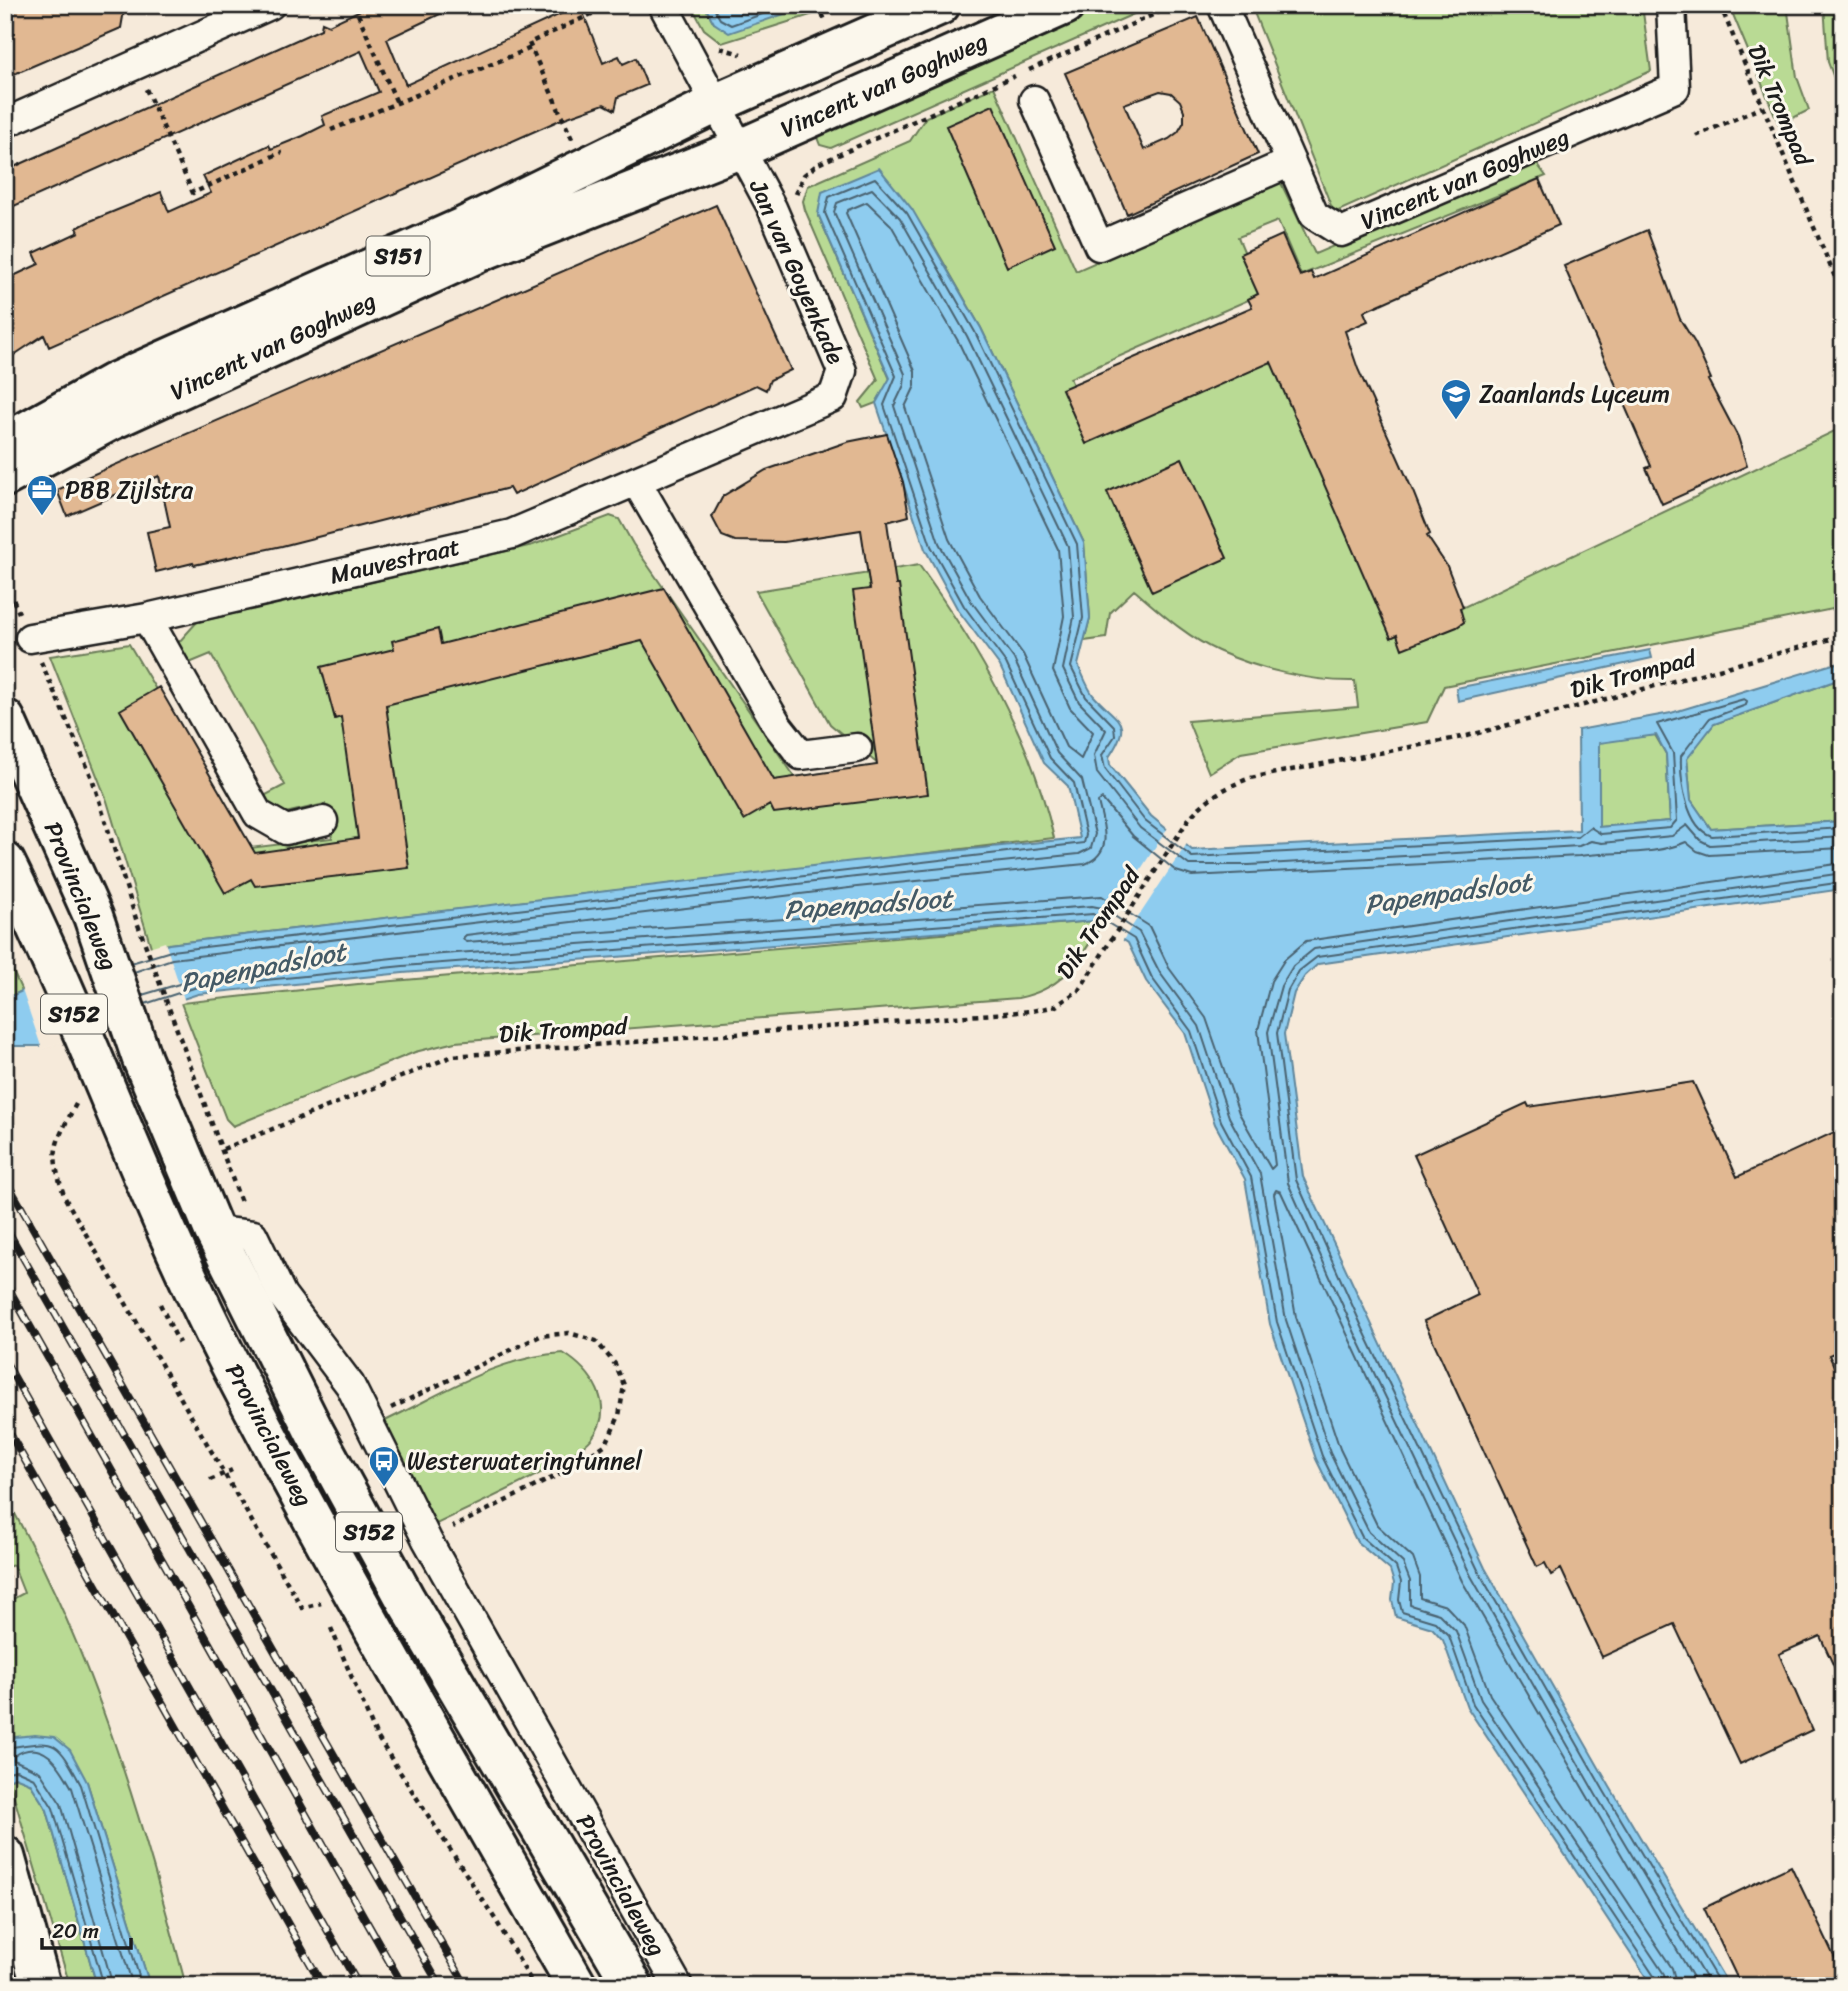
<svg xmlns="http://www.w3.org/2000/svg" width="1848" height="1991" font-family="Sriracha,sans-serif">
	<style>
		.green { fill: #b9da94; stroke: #6a7b58; stroke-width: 2 }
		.water { fill: #8eccef; stroke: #60869b; stroke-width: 2; fill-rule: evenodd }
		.pier { fill: #f6eada }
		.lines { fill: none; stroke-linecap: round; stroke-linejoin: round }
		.shore { stroke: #4a6270; stroke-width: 2 }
		.building { fill: #e1b892; stroke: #1c1c1c; stroke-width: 2; fill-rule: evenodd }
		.street-casing { stroke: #1c1c1c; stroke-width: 33 }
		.secondary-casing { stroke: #1c1c1c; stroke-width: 44 }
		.primary-casing { stroke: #1c1c1c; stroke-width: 44 }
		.path { stroke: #1c1c1c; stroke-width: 4.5; stroke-dasharray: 5 5; stroke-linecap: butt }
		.street { stroke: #fbf7ec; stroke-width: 28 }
		.secondary { stroke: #fbf7ec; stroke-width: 38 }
		.primary { stroke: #fbf7ec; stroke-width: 38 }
		.rail-casing { stroke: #1c1c1c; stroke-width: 8 }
		.rail { stroke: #fbf7ec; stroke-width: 5; stroke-dasharray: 16; stroke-linecap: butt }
		.labels { text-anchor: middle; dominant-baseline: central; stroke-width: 6; stroke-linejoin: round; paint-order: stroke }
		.shield { fill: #fbf7ec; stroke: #5f5e5a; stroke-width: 2 }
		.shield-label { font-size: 23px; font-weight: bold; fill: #1c1c1c }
		.street-label { font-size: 24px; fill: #1c1c1c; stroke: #fbf7ec }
		.poi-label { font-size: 24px; fill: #1c1c1c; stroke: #fbf7ec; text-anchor: start }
		.water-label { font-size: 26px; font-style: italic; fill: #445a66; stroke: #fbf7ec }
	</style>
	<rect width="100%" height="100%" fill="#f6eada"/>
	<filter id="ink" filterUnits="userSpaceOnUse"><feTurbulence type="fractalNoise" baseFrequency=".0143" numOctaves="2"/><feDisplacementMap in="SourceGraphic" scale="14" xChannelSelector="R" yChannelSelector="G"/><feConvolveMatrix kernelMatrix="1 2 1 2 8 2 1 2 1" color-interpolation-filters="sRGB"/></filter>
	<g filter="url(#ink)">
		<path class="green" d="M 691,5 L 704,5 L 714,23 L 796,10 L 794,5 L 810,5 L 814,14 L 722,43 L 704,29 Z
			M 1098,5 L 1154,5 L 831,148 L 820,145 L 814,130 Z
			M 1251,5 L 1642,5 L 1651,71 L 1334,213 Z
			M 1729,5 L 1787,5 L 1797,77 L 1809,110 L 1779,125 Z
			M 1824,5 L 1843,5 L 1843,102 L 1828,62 Z
			M 994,87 L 1076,271 L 1280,181 L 1315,254 L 1534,160 L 1546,176 L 1301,275 L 1278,221 L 1238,237 L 1262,294 L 1070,378 L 1090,427 L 1268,353 L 1447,615 L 1843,427 L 1843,607 L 1444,686 L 1427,722 L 1241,753 L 1209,773 L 1188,721 L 1358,707 L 1355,681 C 1311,682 1258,669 1218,651 C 1187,637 1160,612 1134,590 L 1110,613 L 1106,638 L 1084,641 L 1090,618 L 1084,543 L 981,328 L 929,237 L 891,185 L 818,214 L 890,379 L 876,403 L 863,408 L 860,402 L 878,380 L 805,210 L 803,201 L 808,186 L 910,141 L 926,117 Z
			M 610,516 L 619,519 L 633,544 L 795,777 L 879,765 L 830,724 L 756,591 L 919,565 C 979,649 1031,737 1054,838 L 169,944 L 152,950 L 107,801 L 50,656 L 129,644 L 250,848 L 332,838 L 325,804 L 272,816 L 260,798 L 285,785 L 211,654 L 182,666 L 178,643 L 197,622 L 533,545 Z
			M 1843,678 L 1843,821 L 1711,829 L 1691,800 L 1687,758 L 1714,724 Z
			M 1655,735 L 1666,754 L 1670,821 L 1599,827 L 1599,742 Z
			M 1094,921 L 1100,927 C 1077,963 1063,989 1018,998 L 455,1042 L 415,1052 L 233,1126 L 226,1119 L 181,1003 L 358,984 Z
			M 5,954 L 22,991 L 5,999 Z
			M 563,1353 C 591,1370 617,1406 592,1438 C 571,1464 461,1511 426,1529 L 372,1427 C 435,1399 493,1357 563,1353 Z
			M 5,1496 C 92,1648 142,1818 186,1986 L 150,1986 L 87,1782 L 15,1737 L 5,1743 L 5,1603 L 24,1593 L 13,1565 L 5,1568 Z
			M 15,1777 L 30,1783 L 47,1810 L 97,1986 L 70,1986 L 9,1780 Z
			M 5,1928 L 20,1986 L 5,1986 Z"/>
		<path class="water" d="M 704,5 L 794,5 L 796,10 L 729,33 L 714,23 Z
			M 879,168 L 912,209 L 981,328 L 1084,543 L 1090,618 L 1078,665 C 1083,675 1087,687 1093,695 C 1117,722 1134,720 1109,757 L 1110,765 L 1151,816 L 1192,850 L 1579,830 L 1578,730 L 1671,713 L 1843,661 L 1843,678 L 1714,724 L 1687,759 L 1691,800 L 1711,829 L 1843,821 L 1843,889 L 1318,964 L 1305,976 L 1294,993 L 1284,1034 L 1303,1177 L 1485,1568 L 1610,1787 L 1729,1986 L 1652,1986 L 1467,1707 L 1443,1640 L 1432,1628 L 1396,1617 L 1392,1600 L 1394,1583 L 1390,1570 L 1357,1542 L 1316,1459 L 1270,1324 L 1245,1179 L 1215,1124 L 1185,1033 L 1146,981 L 1128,943 L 1094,921 L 403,973 L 198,994 L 40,1046 L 5,1046 L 5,999 L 22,991 L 169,944 L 854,861 L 1080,838 L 1068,786 L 1044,763 L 1000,666 L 958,610 L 925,549 L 876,403 L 890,378 L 818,214 L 822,192 ZM 1656,735 L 1666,754 L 1670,821 L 1599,827 L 1599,743 Z
			M 1650,650 L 1652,658 L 1458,701 L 1456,688 Z
			M 35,1735 L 54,1737 L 70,1750 L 87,1782 L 150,1986 L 97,1986 L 47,1810 L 30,1783 L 15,1777 L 5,1781 L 5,1743 L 15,1737 Z"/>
		<path class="pier" d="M 1169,826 L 1188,842 L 1121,943 L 1101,930 Z
			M 165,942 L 185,1002 L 42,1049 L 21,987 Z"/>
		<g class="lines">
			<path class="shore" d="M 712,5 L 720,19 L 731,25 L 788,5
				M 867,202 L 891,225 L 958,341 L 1058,549 L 1064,616 L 1053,671 L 1070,708 L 1093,732 L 1081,759 L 1066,747 L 1023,654 L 980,596 L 949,539 L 905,407 L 915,386 L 915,371 L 846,213 L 848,210 Z
				M 1843,848 L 1709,855 L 1697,851 L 1686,842 C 1655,856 1612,851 1579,856 L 1192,876 L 1176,871 L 1133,836 L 1102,799 L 1098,802 C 1104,826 1114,853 1085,864 L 857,887 L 466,935 L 463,938 L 466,942 L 1102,896 L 1149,926 L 1169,968 L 1206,1018 L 1239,1113 L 1271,1169 L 1275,1165 L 1258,1030 L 1271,981 L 1285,959 L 1306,941 L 1843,863
				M 131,963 L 171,951 L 1084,843 L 1086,835 L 1074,783 L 1050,758 L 1006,663 L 964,606 L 931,546 L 884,405 L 896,376 L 825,213 L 829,197 L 875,178 L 907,213 L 975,332 L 1077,544 L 1083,618 L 1071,667 L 1086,697 L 1114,726 L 1115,736 L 1102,755 L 1105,769 L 1145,821 L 1192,857 L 1578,837 L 1590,827 L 1601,834 L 1670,828 L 1677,820 L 1673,753 L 1657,724 L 1744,699 L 1747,701 L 1746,705 L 1709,719 L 1681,756 C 1680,779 1686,828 1712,836 L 1843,828
				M 134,972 L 172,959 L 856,877 L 1079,854 L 1091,848 L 1095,834 L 1082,780 L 1057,753 L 1014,659 L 971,601 L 939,543 L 894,406 L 904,385 L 905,374 L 834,212 L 837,203 L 872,189 L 900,218 L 967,336 L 1068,546 L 1074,617 L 1063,669 L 1079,702 L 1106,730 L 1094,755 L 1097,773 L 1140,828 L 1189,865 L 1249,865 L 1579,846 L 1591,841 L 1602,843 L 1672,836 L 1687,825 L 1700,840 L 1710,845 L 1843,837
				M 142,995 L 196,979 L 402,957 L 1092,906 L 1102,908 L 1139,932 L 1160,973 L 1199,1026 L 1229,1117 L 1260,1174 L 1286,1320 L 1330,1453 L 1369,1532 L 1403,1563 L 1410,1581 L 1410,1605 L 1439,1614 L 1456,1631 L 1481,1700 L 1664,1974 L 1666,1986
				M 145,1004 L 197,987 L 403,966 L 1093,914 L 1134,939 L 1152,978 L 1191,1031 L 1221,1121 L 1251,1177 L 1277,1322 L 1322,1456 L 1362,1537 L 1396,1567 L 1401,1582 L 1399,1600 L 1402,1612 L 1435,1622 L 1449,1636 L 1473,1704 L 1656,1979 L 1658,1986
				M 5,1748 C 56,1741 55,1736 81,1785 L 142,1986
				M 5,1773 L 16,1770 L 34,1778 L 53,1808 L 104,1986
				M 113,1986 L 61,1804 L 40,1772 L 14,1760 L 14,1756 C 43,1736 60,1766 72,1788 L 133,1986
				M 1677,1986 L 1672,1968 L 1490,1695 L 1464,1625 L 1446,1606 L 1420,1598 L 1420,1577 L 1413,1558 L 1377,1525 L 1340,1449 L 1296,1317 L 1274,1194 L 1276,1190 L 1281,1192 L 1462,1581 L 1698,1986
				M 1710,1986 L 1596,1795 L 1471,1576 L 1355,1333 L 1288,1183 L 1268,1032 L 1281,986 L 1293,966 L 1314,949 L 1843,873
				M 1721,1986 L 1604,1791 L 1479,1572 L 1363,1329 L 1296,1180 L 1277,1033 L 1288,990 L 1299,971 L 1317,957 L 1843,882"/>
		</g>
		<path class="building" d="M 5,5 L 125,5 L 121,28 L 5,78 Z
			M 371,5 L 459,5 L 387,39 L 406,85 L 580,5 L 603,63 L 619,56 L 623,64 L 636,58 L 647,85 L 618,97 L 615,110 L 604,104 L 562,119 L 49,347 L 44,335 L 5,361 L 5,280 L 39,264 L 34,253 L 79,232 L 77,228 L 88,222 L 161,192 L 169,212 L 211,193 L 203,176 L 269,145 L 271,149 L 303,136 L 325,125 L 322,116 L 379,92 L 361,51 L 5,210 L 5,171 L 321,29 L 322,22 L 329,25 Z
			M 1198,17 L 1258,154 L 1127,214 L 1065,73 ZM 1160,91 L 1171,93 L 1180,101 L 1184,111 L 1184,122 L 1178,132 L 1169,139 L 1144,150 L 1124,104 Z
			M 993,105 L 1055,245 L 1007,267 L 946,126 Z
			M 1539,179 L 1559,225 L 1367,310 L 1364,312 L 1368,321 L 1345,331 L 1358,369 L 1412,489 L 1430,534 L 1427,536 L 1447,566 L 1463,607 L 1460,608 L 1464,622 L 1457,627 L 1402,649 L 1397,635 L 1391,638 L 1271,362 L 1086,444 L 1062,389 L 1252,307 L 1248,299 L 1258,294 L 1240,254 L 1282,235 L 1300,276 L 1311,272 L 1314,279 Z
			M 716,205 L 791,370 L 770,380 L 766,390 L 756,385 L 513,495 L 509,488 L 282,546 L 194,565 L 193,563 L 156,572 L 147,532 L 170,527 L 159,476 L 67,516 L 57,490 Z
			M 1647,230 L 1680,319 L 1695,343 L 1711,379 L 1708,380 L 1738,437 L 1747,466 L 1662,504 L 1646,468 L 1651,466 L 1564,266 Z
			M 887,434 L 903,482 L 909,516 L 887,522 L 896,585 L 899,585 L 928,794 L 774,813 L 770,805 L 744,820 L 642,641 L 386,705 L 409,868 L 255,886 L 251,879 L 225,893 L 120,710 L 159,687 L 255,853 L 358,838 L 341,717 L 335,719 L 321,667 L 394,649 L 392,641 L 438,629 L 441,644 L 664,588 L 774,780 L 877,765 L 853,591 L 870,589 L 861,530 L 784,542 L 735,541 L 722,536 L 712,517 L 723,496 L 766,470 L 847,442 Z
			M 1182,458 L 1227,558 L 1152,592 L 1107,492 Z
			M 1693,1082 L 1737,1177 L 1843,1128 L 1843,1349 L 1829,1355 L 1843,1386 L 1843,1686 L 1820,1636 L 1779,1654 L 1812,1730 L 1740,1764 L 1674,1624 L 1602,1657 L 1561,1569 L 1551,1575 L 1545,1563 L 1537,1567 L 1424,1321 L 1478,1295 L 1414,1155 L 1527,1103 L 1529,1107 Z
			M 1791,1866 L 1843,1975 L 1843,1986 L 1741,1986 L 1704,1908 Z"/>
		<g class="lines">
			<g class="street-casing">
				<path id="street" d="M 1222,5 L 1314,215 L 1341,232 L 1675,88 L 1671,5
					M 1034,100 L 1099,246 L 1291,162
					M 5,123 L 270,5
					M 636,481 L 778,726 L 801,755 L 857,748
					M 147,618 L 258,814 L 286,830 L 323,821
					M 30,638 L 147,618 L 512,534 L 833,397 L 842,371 L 772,208 L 663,5
					M 214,1231 L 253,1235 L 282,1295 L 350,1385 L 427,1540 L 678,1986"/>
			</g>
			<g class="secondary-casing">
				<path id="secondary" d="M 5,1856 L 41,1986"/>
			</g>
			<g class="primary-casing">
				<path id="primary" d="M 5,443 L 113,383 L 463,227 L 717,103 L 940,5
					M 5,477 L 110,421 L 484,250 L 742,148 L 1065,5
					M 5,719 L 93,916 L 142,1059 L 214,1231 L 315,1433 L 406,1600 L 633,1986
					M 5,862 C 86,1025 145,1198 228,1360 C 337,1572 459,1778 577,1986"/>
			</g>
			<path class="path" d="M 354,5 L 397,103
				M 818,5 L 825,20
				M 1720,5 L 1843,296
				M 720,48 L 741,54
				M 1029,70 L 1175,5
				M 146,89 L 193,193 L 282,152
				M 331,130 L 531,48
				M 1696,136 L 1762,107
				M 572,139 L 529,43 L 611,5
				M 796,194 L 804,175 L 818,164 L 1015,76
				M 5,582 L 19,613
				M 41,662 L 92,778 L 137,922 L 241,1202
				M 76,1104 C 53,1147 49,1151 65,1198 L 302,1608 L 321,1603
				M 223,1149 L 453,1056 L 1032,1011 L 1056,1006 L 1079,990 L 1188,820 C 1206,798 1224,788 1250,778 L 1467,736 L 1843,636
				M 160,1304 L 179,1343
				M 391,1408 L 540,1336 L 569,1333 L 596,1341 L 615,1364 L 624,1385 L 619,1416 L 606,1444 L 566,1471 L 453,1527
				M 210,1480 L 232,1470
				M 5,1577 L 9,1575
				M 331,1628 L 376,1735 L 497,1922 L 534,1986"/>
			<use href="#street" class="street"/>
			<use href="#secondary" class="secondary"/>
			<use href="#primary" class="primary"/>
			<g class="rail-casing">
				<path id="rail" d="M 5,1179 L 466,1986
					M 5,1226 L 440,1986
					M 5,1282 L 403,1986
					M 5,1361 L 359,1986
					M 5,1425 L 323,1986"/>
			</g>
			<use href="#rail" class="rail"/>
		</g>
	</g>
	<defs>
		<g id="school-pin" transform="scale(1.575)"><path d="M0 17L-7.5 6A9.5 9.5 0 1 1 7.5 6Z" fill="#1f6fb2" stroke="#fbf7ec"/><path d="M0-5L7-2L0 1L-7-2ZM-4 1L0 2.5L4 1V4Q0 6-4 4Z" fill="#fff"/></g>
		<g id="office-pin" transform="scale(1.575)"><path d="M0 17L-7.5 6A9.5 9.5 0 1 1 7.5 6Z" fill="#1f6fb2" stroke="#fbf7ec"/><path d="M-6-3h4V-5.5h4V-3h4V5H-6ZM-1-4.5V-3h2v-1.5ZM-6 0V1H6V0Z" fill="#fff"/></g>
		<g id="bus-pin" transform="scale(1.575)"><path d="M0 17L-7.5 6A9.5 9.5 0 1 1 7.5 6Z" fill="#1f6fb2" stroke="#fbf7ec"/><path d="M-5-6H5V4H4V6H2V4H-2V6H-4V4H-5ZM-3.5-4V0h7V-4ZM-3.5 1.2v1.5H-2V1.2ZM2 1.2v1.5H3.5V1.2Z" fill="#fff"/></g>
	</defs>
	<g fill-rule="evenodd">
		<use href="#school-pin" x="1456" y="394"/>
		<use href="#office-pin" x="42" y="490"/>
		<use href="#bus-pin" x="384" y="1461"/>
	</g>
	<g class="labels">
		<g class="shield">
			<rect x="366.5" y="236.5" width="63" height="39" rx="5"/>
			<rect x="41" y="994.5" width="66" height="39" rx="5"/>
			<rect x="336" y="1512.5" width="66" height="39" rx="5"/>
		</g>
		<g class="shield-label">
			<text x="398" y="256">S151</text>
			<text x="74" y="1014">S152</text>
			<text x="369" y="1532">S152</text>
		</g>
		<g class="street-label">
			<text transform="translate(884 85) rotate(-24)">Vincent van Goghweg</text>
			<text transform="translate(1780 105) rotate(67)">Dik Trompad</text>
			<text transform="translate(1465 179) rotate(-23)">Vincent van Goghweg</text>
			<text transform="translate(797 272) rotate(66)">Jan van Goyenkade</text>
			<text transform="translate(273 346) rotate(-25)">Vincent van Goghweg</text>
			<text transform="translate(395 561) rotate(-13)">Mauvestraat</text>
			<text transform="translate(1633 674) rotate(-15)">Dik Trompad</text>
			<text transform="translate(81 896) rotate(68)">Provincialeweg</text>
			<text transform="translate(1098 923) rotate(-56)">Dik Trompad</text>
			<text transform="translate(563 1030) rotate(-4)">Dik Trompad</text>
			<text transform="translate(269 1435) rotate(62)">Provincialeweg</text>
			<text transform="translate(621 1885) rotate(61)">Provincialeweg</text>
		</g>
		<g class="poi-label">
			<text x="1479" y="394">Zaanlands Lyceum</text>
			<text x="65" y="490">PBB Zijlstra</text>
			<text x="407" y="1461">Westerwateringtunnel</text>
		</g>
		<g class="water-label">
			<text transform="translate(1448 893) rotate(-8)">Papenpadsloot</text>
			<text transform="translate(868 904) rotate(-4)">Papenpadsloot</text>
			<text transform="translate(263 967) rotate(-11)">Papenpadsloot</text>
		</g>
	</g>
	<rect width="1848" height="1991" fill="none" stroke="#fbf7ec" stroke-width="28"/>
	<rect x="14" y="14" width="1820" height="1963" fill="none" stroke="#1c1c1c" stroke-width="2.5" filter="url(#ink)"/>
	<path d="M42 1938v10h89v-10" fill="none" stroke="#1c1c1c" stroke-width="3.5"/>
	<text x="52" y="1938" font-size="21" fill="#1c1c1c" stroke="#fbf7ec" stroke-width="5" paint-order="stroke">20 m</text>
</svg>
